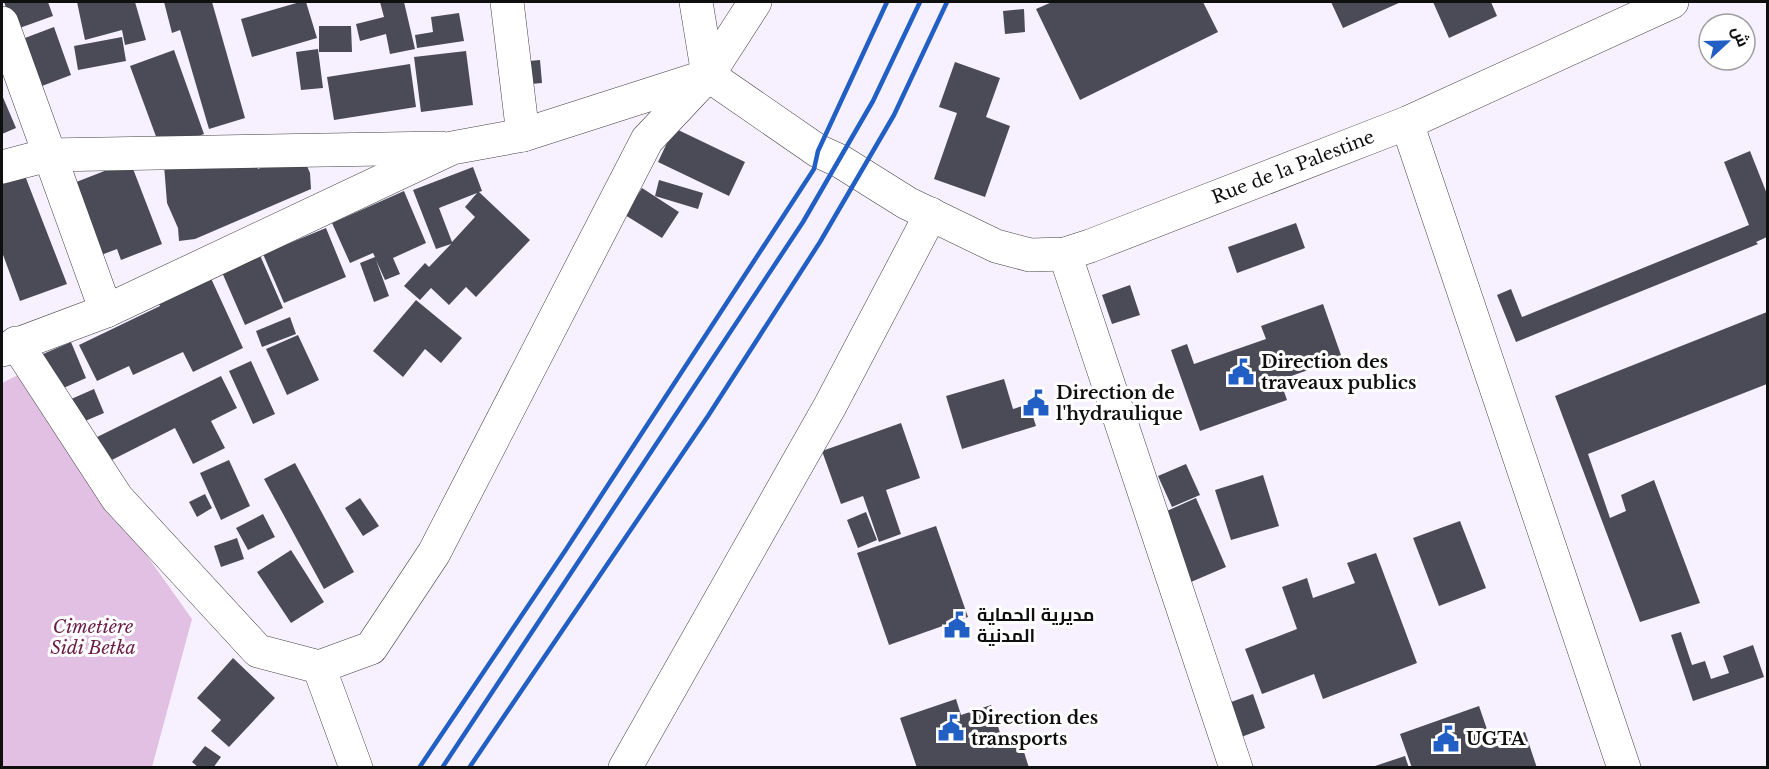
<svg xmlns="http://www.w3.org/2000/svg" width="1769" height="769" font-family="'Libre Baskerville',Cairo,serif">
	<style>
		.cemetery { fill: #e2c0e3 }
		.building { fill: #4b4b58; fill-rule: evenodd }
		.lines { fill: none; stroke-linecap: round; stroke-linejoin: round }
		.minor-casing { stroke: #424242; stroke-width: 34 }
		.minor { stroke: #fff; stroke-width: 33 }
		.rail { stroke: #215fc5; stroke-width: 4.5 }
		.labels { text-anchor: middle; dominant-baseline: central; stroke-width: 6; stroke-linejoin: round; paint-order: stroke }
		.street-label { font-size: 18px; fill: #0f0f0f; stroke: #fff }
		.poi-label { font-size: 18px; font-weight: bold; fill: #0f0f0f; stroke: #fff; text-anchor: start }
		.park-label { font-size: 18px; font-style: italic; fill: #6a1c46; stroke: #fff }
	</style>
	<rect width="100%" height="100%" fill="#f7f1ff"/>
	<path class="cemetery" d="M 18,375 L 192,619 L 152,767 L 2,768 L 2,383 Z"/>
	<path class="building" d="M 4,2 L 48,2 L 53,16 L 14,30 Z
		M 77,2 L 135,2 L 146,40 L 125,45 L 122,30 L 85,40 Z
		M 164,2 L 212,2 L 245,118 L 209,129 L 180,30 L 172,33 Z
		M 300,2 L 306,2 L 317,38 L 252,57 L 241,19 Z
		M 380,2 L 404,2 L 415,49 L 390,54 L 386,34 L 360,41 L 356,24 L 384,17 Z
		M 1052,2 L 1203,2 L 1218,32 L 1080,100 L 1036,9 Z
		M 1331,2 L 1401,2 L 1343,28 Z
		M 1433,2 L 1491,2 L 1497,16 L 1449,38 Z
		M 1024,9 L 1025,32 L 1005,34 L 1003,11 Z
		M 459,13 L 464,41 L 417,48 L 415,35 L 433,32 L 431,17 Z
		M 319,26 L 351,26 L 352,52 L 319,52 Z
		M 54,27 L 71,75 L 34,89 L 17,41 Z
		M 122,37 L 126,61 L 78,70 L 74,46 Z
		M 318,49 L 323,88 L 301,90 L 296,52 Z
		M 174,50 L 204,134 L 161,150 L 130,66 Z
		M 466,51 L 473,105 L 421,112 L 414,57 Z
		M 540,60 L 542,83 L 520,85 L 518,62 Z
		M 955,62 L 1000,78 L 986,117 L 1010,126 L 985,197 L 934,179 L 957,113 L 939,107 Z
		M 410,64 L 416,107 L 334,120 L 327,77 Z
		M 2,95 L 16,128 L 2,134 Z
		M 674,128 L 745,162 L 729,196 L 658,162 Z
		M 1750,151 L 1767,194 L 1767,237 L 1756,242 L 1758,244 L 1516,342 L 1497,295 L 1511,289 L 1522,317 L 1749,225 L 1724,162 Z
		M 303,157 L 310,173 L 311,189 L 195,239 L 179,241 L 178,228 L 167,203 L 164,165 L 253,158 L 258,169 L 281,159 Z
		M 130,161 L 162,244 L 121,260 L 117,249 L 88,260 L 61,188 Z
		M 473,167 L 482,191 L 479,192 L 530,240 L 476,297 L 466,287 L 449,305 L 431,288 L 420,300 L 404,286 L 425,263 L 429,267 L 451,244 L 436,249 L 413,190 ZM 477,193 L 465,207 L 475,217 L 452,242 L 439,208 Z
		M 22,168 L 67,284 L 20,301 L 2,252 L 2,176 Z
		M 659,180 L 703,193 L 698,209 L 655,196 Z
		M 642,188 L 679,212 L 662,238 L 625,215 Z
		M 404,191 L 426,243 L 393,258 L 400,274 L 385,280 L 376,260 L 389,296 L 374,302 L 360,263 L 375,257 L 373,253 L 350,263 L 332,223 Z
		M 1296,223 L 1305,248 L 1237,273 L 1228,247 Z
		M 326,228 L 346,277 L 284,303 L 263,254 Z
		M 259,253 L 283,308 L 245,325 L 221,270 Z
		M 209,274 L 243,348 L 193,372 L 183,352 L 133,375 L 129,366 L 97,381 L 79,345 L 160,306 L 156,298 Z
		M 1130,285 L 1140,315 L 1112,324 L 1102,295 Z
		M 416,300 L 462,338 L 441,363 L 425,349 L 403,377 L 373,351 Z
		M 1323,304 L 1342,358 L 1280,380 L 1287,400 L 1200,431 L 1171,350 L 1187,344 L 1194,364 L 1266,339 L 1261,326 Z
		M 1767,312 L 1767,384 L 1588,454 L 1610,518 L 1626,511 L 1621,495 L 1654,480 L 1700,603 L 1640,622 L 1555,396 Z
		M 290,317 L 296,334 L 262,347 L 256,331 Z
		M 298,335 L 319,380 L 287,395 L 266,349 Z
		M 71,342 L 86,378 L 59,390 L 43,354 Z
		M 251,361 L 275,414 L 253,424 L 229,371 Z
		M 221,376 L 237,408 L 211,421 L 225,448 L 193,464 L 175,428 L 102,465 L 91,440 Z
		M 1004,379 L 1013,409 L 1029,404 L 1036,426 L 962,449 L 946,396 Z
		M 94,389 L 104,413 L 78,424 L 69,400 Z
		M 901,423 L 920,478 L 886,490 L 901,534 L 879,542 L 863,496 L 841,504 L 822,451 Z
		M 229,460 L 250,506 L 221,520 L 200,473 Z
		M 295,463 L 354,572 L 324,589 L 264,479 Z
		M 1186,464 L 1200,495 L 1172,507 L 1158,476 Z
		M 1263,475 L 1279,526 L 1231,540 L 1215,490 Z
		M 205,494 L 212,508 L 197,517 L 189,502 Z
		M 360,498 L 379,526 L 363,536 L 345,508 Z
		M 1196,498 L 1226,567 L 1191,582 L 1160,514 Z
		M 866,512 L 877,540 L 858,548 L 847,520 Z
		M 263,514 L 275,537 L 248,550 L 236,528 Z
		M 1460,521 L 1486,588 L 1439,606 L 1413,538 Z
		M 936,526 L 968,617 L 889,645 L 857,553 Z
		M 237,538 L 244,559 L 221,567 L 214,546 Z
		M 291,550 L 324,602 L 291,623 L 257,572 Z
		M 1376,553 L 1417,663 L 1323,699 L 1314,674 L 1262,694 L 1245,649 L 1297,629 L 1282,587 L 1307,578 L 1313,598 L 1355,583 L 1347,563 Z
		M 1681,632 L 1692,665 L 1705,661 L 1711,679 L 1729,673 L 1723,656 L 1753,645 L 1764,677 L 1693,701 L 1671,635 Z
		M 233,658 L 275,698 L 229,747 L 211,731 L 221,720 L 197,698 Z
		M 1253,694 L 1265,728 L 1236,739 L 1223,705 Z
		M 956,699 L 961,715 L 991,705 L 1004,745 L 1020,739 L 1029,768 L 917,768 L 900,718 Z
		M 1479,706 L 1492,744 L 1525,732 L 1537,768 L 1412,768 L 1400,734 Z
		M 205,746 L 221,757 L 213,768 L 199,768 L 192,762 Z
		M 1405,756 L 1409,768 L 1372,768 L 1372,767 Z"/>
	<g class="lines">
		<g class="minor-casing">
			<g id="minor">
				<path d="M 507,2 L 523,135"/>
				<path id="s1" d="M 696,2 L 708,75 L 818,151 L 840,161 L 907,203 L 996,246 L 1030,255 L 1065,254 L 1090,246 L 1407,123 L 1672,2"/>
				<path d="M 2,23 L 106,311"/>
				<path d="M 1407,123 L 1624,768"/>
				<path d="M 2,167 L 48,155 L 441,148"/>
				<path d="M 1065,254 L 1236,768"/>
				<path d="M 16,343 L 117,498 L 258,651 L 319,667 L 371,648 L 434,553 L 647,140 L 708,75 L 755,2"/>
				<path d="M 2,350 L 106,311 L 452,148 L 523,135 L 707,76"/>
				<path d="M 319,667 L 356,768"/>
				<path d="M 625,768 L 830,406 L 931,214"/>
			</g>
		</g>
		<use href="#minor" class="minor"/>
		<path class="rail" d="M 419,768 L 565,551 L 814,169 L 818,151 L 887,2
			M 442,768 L 803,222 L 873,101 L 920,2
			M 469,768 L 708,416 L 820,242 L 894,115 L 947,2"/>
	</g>
	<defs>
		<g id="civic-bare" transform="scale(2.07)"><path d="M-.6-6.5H3V-4.5H.6V-3L4-1V1h2V6H-6V1h2V-1L-.6-3ZM-1.2 2.5V6h2.4V2.5Z" fill="#215fc5" stroke="#fff" stroke-width="2.5" paint-order="stroke"/></g>
	</defs>
	<g fill-rule="evenodd">
		<use href="#civic-bare" x="1241" y="372"/>
		<use href="#civic-bare" x="1036" y="403"/>
		<use href="#civic-bare" x="957" y="625"/>
		<use href="#civic-bare" x="951" y="728"/>
		<use href="#civic-bare" x="1446" y="739"/>
	</g>
	<g class="labels">
		<g class="street-label">
			<text stroke="none"><textPath href="#s1" startOffset="724">Rue de la Palestine</textPath></text>
		</g>
		<g class="poi-label">
			<text x="1261" y="362">Direction des<tspan x="1261" dy="21">traveaux publics</tspan></text>
			<text x="1056" y="393">Direction de<tspan x="1056" dy="21">l'hydraulique</tspan></text>
			<text x="977" y="615">مديرية الحماية<tspan x="977" dy="21">المدنية</tspan></text>
			<text x="971" y="718">Direction des<tspan x="971" dy="21">transports</tspan></text>
			<text x="1466" y="739">UGTA</text>
		</g>
		<g class="park-label">
			<text x="93" y="627">Cimetière<tspan x="93" dy="21">Sidi Betka</tspan></text>
		</g>
	</g>
	<rect width="1769" height="769" fill="none" stroke="#0f0f0f" stroke-width="6"/>
	<g transform="translate(1727 42) rotate(68)"><circle r="28" fill="#ffffff" stroke="#9f9f9f" stroke-width="1.5"/>
	<path d="M0-4.5L10 22L0 15L-10 22Z" fill="#215fc5"/>
	<text y="-9" font-size="16" font-weight="bold" text-anchor="middle" fill="#0f0f0f">ش</text>
	</g>
</svg>
